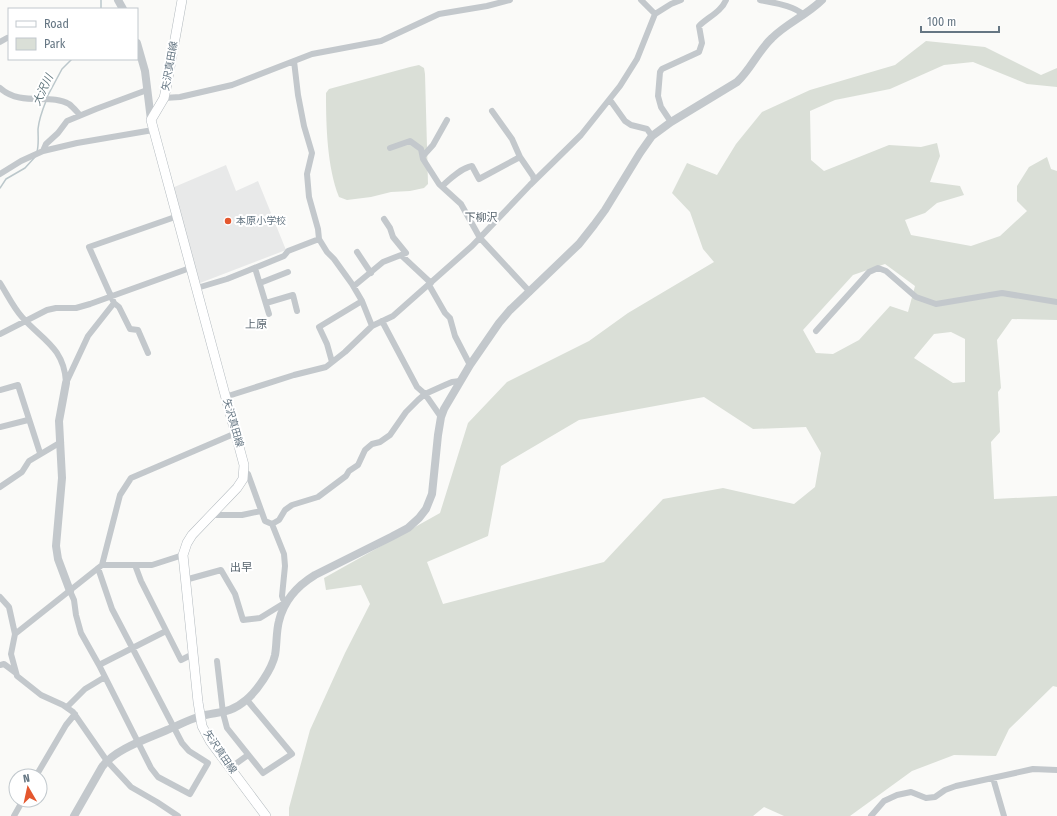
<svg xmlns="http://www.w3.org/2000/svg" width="1057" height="816" font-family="'Fira Sans Condensed','Noto Sans JP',sans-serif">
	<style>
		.built { fill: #e8e9e9 }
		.green { fill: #dadfd7; fill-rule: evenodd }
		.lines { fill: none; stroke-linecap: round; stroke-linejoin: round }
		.stream { stroke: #bbc7cb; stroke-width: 1.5 }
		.secondary-casing { stroke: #b3babf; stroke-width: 10 }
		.minor { stroke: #c3c8cc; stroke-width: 6 }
		.tertiary { stroke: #c3c8cc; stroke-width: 8 }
		.secondary { stroke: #fff; stroke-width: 9 }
		.poi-dot { fill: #e4572e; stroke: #fff; stroke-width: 1.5 }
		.labels { text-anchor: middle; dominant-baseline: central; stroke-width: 4; stroke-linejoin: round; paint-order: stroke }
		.street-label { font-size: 10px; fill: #657683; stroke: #fff }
		.poi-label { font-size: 10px; fill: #657683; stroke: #fff; text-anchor: start }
		.water-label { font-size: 11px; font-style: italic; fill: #60757c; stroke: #fff }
		.neighbourhood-label { font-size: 11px; fill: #57646e; stroke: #fff }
	</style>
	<rect width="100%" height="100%" fill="#fafaf8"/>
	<path class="built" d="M 226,165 L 236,191 L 258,181 L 286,250 L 200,283 L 172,188 Z"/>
	<path class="green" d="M 926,41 L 985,47 L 1041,75 L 1057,68 L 1057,87 L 1027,84 L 973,62 L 944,65 L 890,89 L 835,100 L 810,111 L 811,160 L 824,171 L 889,145 L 921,147 L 937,143 L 940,156 L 930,182 L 960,186 L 964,195 L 937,203 L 925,213 L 905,220 L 911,235 L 971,246 L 1000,236 L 1027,211 L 1017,201 L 1017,186 L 1029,167 L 1047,157 L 1051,169 L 1057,171 L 1057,320 L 1012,319 L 997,340 L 1001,388 L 998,392 L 1000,432 L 991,442 L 994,499 L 1057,496 L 1057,687 L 1053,686 L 1009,729 L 996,756 L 954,755 L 912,771 L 850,816 L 784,816 L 764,807 L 753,816 L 289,816 L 289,808 L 310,730 L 345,653 L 370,604 L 361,585 L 326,590 L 324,578 L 440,513 L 468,423 L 507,382 L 589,341 L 628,313 L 714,262 L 703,249 L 690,212 L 672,193 L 687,163 L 717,175 L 736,144 L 762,112 L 810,90 L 895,65 ZM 885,264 L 915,286 L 908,312 L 890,306 L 859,340 L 833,354 L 816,353 L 803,330 L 853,275 ZM 951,332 L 965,339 L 965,382 L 953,383 L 914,358 L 934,334 ZM 704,397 L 753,429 L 806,427 L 821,453 L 815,487 L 794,504 L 723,488 L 663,499 L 604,562 L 443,604 L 427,562 L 488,536 L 501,466 L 579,420 Z
		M 419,65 L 424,68 L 425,74 L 428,184 L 424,188 L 410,191 L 391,192 L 371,197 L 347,200 L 339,197 C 327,167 326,125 326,93 L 329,89 L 410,67 Z"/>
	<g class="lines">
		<path class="stream" d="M 101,0 L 101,9
			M 47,97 L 62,69 L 72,59
			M 37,152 C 39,144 38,137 38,129 C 39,119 42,111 46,101
			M 0,188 L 6,179 L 25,168 L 35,157"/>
		<g class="secondary-casing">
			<path id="secondary" d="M 182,0 L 166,89 L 164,98 L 151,120 L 244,465 L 243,479 L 237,488 L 192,535 L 187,543 L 183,555 L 198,702 L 202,726 L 210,741 L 266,816"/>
		</g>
		<path class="minor" d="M 641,0 L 655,14
			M 760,0 C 774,3 793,5 804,15
			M 0,42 L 7,38
			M 294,61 L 298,95 L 304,126 L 312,153 L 307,174 L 309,197 L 318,229 L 319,239 L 327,252 L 334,259 L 352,284 L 362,301 L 372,326
			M 0,88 C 21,107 50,93 69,104 C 73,107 77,112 80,115
			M 164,98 L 180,97 L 232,85 L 312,54 L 381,41 L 439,14 L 487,6 L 510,0
			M 610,100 L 625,121 L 631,125 L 647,129 L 652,136
			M 492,111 L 512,139 L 520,157 L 533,176 L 534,181
			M 671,122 L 661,107 L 658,96 L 660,72 L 662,69 L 699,52 L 702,43 L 699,26 C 708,17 721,12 726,0
			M 390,148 L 410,141 L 421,149 L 423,159 L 439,184 L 461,204 L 480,238 L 530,292
			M 43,151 L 46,144 L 58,133 L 67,121 L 96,109 L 147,90
			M 423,156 L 433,145 L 447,120
			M 0,174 L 21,161 L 43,151 L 77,143 L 153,130
			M 442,186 C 450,179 461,168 472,166 L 479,179 L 520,157
			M 384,219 L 390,228 L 393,237 L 406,253 L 401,255
			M 357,252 L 371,273
			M 255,268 L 269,314
			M 0,283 C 7,294 13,307 22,317 C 41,339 64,347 66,382
			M 260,283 L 288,272
			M 429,285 L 445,313 L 450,318 L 455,336 L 470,365
			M 354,286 L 383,262 L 401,255 L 431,283
			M 197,288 L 227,279 L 247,271 L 284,256 L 288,251 L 319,239
			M 114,303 L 119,307 L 130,329 L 138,330 L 148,353
			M 266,303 L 293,295 L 297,311
			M 382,321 L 417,387 L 425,394 L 441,417
			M 816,331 L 869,272 L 878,268 L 886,271 L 916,297 L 936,304 L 1002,293 L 1057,302
			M 0,334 L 47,310 L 56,308 L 76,308 L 90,304 L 190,268
			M 332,362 L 327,344 L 319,327 L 362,301
			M 66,383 L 88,336 L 114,303 L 89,247 L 178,216
			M 0,390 L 18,385 L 40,453
			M 225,397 L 294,375 L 326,367 L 345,352 L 372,326 L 393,316 L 472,246 L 530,185 L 581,135 L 620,86 L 637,59 L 655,14 L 671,4 L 681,0
			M 0,427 L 28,420
			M 0,487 L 22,472 L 29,461 L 61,442
			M 210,515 L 242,515 L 261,511
			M 272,524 L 279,520 L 285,510 L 292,505 L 318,497 L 346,476 L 349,471 L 358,465 L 365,450 L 372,444 L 380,442 L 390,435 L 406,412 L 418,400 L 425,394 L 445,385 L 452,382 L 460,381
			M 102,565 L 152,565 L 183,555
			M 135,565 L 141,581 L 181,660 L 193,654
			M 185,580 L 221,570 L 235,594 L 243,620 L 260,618 L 286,602 L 283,599 L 282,596 L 285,566 L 284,554 L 272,524 L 265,521 L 248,474 L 244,472
			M 70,591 L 74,600 L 76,615 L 81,633 L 99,665 L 151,768 L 158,777 L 190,794 L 208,763 L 189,751 L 182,743 L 112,609 L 98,568
			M 0,597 L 9,607 L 15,634 L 11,654 L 17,676 L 41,695 L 63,705 L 73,712 L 107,761 L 131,787 L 157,802 L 178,816
			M 15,634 L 102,565 L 120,495 L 131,478 L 236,433
			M 217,661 L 223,713 L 227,728 L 263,773 L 292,754 L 247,700
			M 0,665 L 4,664 L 16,673
			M 99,665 L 166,631
			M 67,707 L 85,689 L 105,677
			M 230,768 L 248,755
			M 36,776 L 66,725 L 75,714
			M 993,778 L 1004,816
			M 14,816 L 23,800
			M 871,816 L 884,801 L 897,795 L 911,792 L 926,798 L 935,797 L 945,790 L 956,786 L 1033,769 L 1057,770"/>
		<path class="tertiary" d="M 118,0 L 123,9
			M 137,43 L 145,71 L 151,120
			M 66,383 L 59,421 L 62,478 L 56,546 L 58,559 L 70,591
			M 74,816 L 102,767 C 115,749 147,739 167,730 C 177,726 188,720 198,717 C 217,711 229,715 246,700 C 257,691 272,669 275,655 C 277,644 276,632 279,621 C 284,600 297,586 315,575 L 391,537 L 408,528 L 419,518 L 426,509 L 432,494 L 438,435 L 441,417 L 444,409 L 470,365 L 499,323 L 510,310 L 579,244 L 594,225 L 605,210 L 640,153 L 652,136 L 671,122 L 737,82 C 751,69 758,51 772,38 C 787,23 807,15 822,0"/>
		<use href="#secondary" class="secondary"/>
	</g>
	<circle class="poi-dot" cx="228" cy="221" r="4"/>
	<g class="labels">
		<g class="street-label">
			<text transform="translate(170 66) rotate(-80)">矢沢真田線</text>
			<text transform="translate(233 423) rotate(74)">矢沢真田線</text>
			<text transform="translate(220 752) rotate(56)">矢沢真田線</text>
		</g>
		<g class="poi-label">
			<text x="236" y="221">本原小学校</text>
		</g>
		<g class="water-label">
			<text transform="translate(43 90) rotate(-65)">大沢川</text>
		</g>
		<g class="neighbourhood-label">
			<text x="481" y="217">下柳沢</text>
			<text x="256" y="324">上原</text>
			<text x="241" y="567">出早</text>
		</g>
	</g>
	<rect x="8" y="8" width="130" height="52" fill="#ffffff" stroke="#c1c8cd"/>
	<rect x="16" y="21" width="20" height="6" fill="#ffffff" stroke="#c1c8cd"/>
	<text x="44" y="28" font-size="12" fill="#657683">Road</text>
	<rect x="16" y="38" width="20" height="12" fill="#dadfd7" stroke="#c1c8cd"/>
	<text x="44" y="48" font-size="12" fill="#657683">Park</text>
	<g transform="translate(28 788) rotate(351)"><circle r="19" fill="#ffffff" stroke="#c1c8cd"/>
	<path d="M0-3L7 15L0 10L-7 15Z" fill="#e4572e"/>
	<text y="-6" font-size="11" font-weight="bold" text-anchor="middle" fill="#657683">N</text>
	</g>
	<path d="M921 26v6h78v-6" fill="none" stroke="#657683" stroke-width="2"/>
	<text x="927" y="26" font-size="12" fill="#657683" stroke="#ffffff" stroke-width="3" paint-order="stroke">100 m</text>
</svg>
